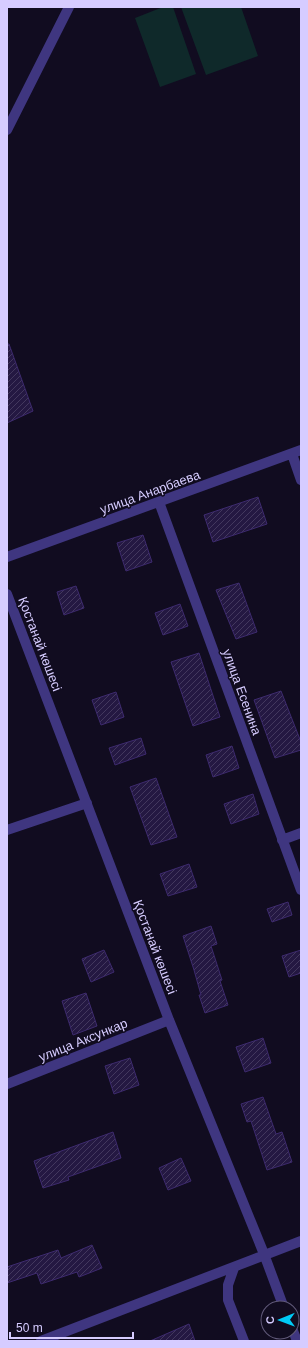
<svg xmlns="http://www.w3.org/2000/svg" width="308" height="1348" font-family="Arial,sans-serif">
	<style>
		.green { fill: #0f292a }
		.building { fill: url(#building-hatch); stroke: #3d2a6e }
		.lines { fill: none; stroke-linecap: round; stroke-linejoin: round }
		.minor { stroke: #3f3680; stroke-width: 10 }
		.labels { text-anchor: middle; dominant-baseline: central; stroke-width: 3; stroke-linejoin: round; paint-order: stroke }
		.street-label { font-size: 13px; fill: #d6ccff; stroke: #110c20 }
	</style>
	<defs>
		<pattern id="building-hatch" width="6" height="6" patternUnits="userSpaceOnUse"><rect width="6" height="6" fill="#241842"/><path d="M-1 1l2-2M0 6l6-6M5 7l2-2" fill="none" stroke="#43385e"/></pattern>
	</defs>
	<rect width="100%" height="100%" fill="#110c20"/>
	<path class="green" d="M 163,7 L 173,7 L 196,74 L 160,87 L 135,18 Z
		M 181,7 L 241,7 L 258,56 L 206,75 Z"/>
	<path class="building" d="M 7,344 L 9,344 L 33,411 L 7,423 Z
		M 258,497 L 267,524 L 213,542 L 204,515 Z
		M 143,535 L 152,562 L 126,571 L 117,543 Z
		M 239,583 L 257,632 L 236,639 L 216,590 Z
		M 76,586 L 84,608 L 64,615 L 57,592 Z
		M 180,604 L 188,626 L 163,635 L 155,613 Z
		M 199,653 L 220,717 L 193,726 L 171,662 Z
		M 281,691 L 301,742 L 301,750 L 275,758 L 254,700 Z
		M 116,692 L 124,717 L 101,725 L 92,700 Z
		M 141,738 L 146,754 L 115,765 L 109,748 Z
		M 232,746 L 239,768 L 213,777 L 206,755 Z
		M 156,778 L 177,837 L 151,845 L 130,787 Z
		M 253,794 L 259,814 L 231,824 L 224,804 Z
		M 189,864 L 197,887 L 168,896 L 160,874 Z
		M 288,902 L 292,915 L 272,922 L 267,909 Z
		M 211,926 L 217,944 L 211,946 L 222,980 L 220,981 L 228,1005 L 205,1013 L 199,995 L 201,995 L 194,970 L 183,936 Z
		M 104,950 L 114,972 L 91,982 L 82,959 Z
		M 301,950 L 301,973 L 289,977 L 282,956 Z
		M 86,993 L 97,1026 L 73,1035 L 62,1001 Z
		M 263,1038 L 271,1063 L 245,1072 L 236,1047 Z
		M 130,1058 L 139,1085 L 114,1094 L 105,1066 Z
		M 263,1097 L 276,1134 L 282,1132 L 292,1162 L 267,1170 L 251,1121 L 247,1122 L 241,1104 Z
		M 113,1132 L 121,1158 L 68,1177 L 69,1180 L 43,1188 L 34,1161 Z
		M 181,1158 L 191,1181 L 168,1190 L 159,1168 Z
		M 92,1245 L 102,1268 L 79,1277 L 77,1272 L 41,1284 L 37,1273 L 7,1283 L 7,1267 L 58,1250 L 61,1258 Z
		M 189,1324 L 195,1341 L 150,1341 Z"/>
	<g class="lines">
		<path class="minor" d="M 7,130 L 69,7
			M 292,454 L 301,480
			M 159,502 L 301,890
			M 7,557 L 301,450
			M 7,594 L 169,1020 L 264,1254 L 284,1308
			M 7,830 L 87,803
			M 282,840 L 301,833
			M 7,1084 L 169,1020
			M 234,1268 L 228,1285 L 228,1300 L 244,1341
			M 292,1328 L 297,1341
			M 41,1341 L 301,1241"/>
	</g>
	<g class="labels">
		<g class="street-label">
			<text transform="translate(150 492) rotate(-20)">улица Анарбаева</text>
			<text transform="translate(40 644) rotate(69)">Қостанай көшесі</text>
			<text transform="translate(242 692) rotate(70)">улица Есенина</text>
			<text transform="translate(155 947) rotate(69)">Қостанай көшесі</text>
			<text transform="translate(83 1040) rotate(-22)">улица Аксункар</text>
		</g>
	</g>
	<rect width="308" height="1348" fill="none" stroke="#d6ccff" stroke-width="16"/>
	<g transform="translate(280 1320) rotate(269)"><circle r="19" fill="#110c20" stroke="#605979"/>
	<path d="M0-3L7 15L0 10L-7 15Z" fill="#00caf7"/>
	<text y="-6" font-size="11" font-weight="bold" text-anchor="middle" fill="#d6ccff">С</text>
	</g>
	<path d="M10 1332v6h123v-6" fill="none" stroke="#d6ccff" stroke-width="2"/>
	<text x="16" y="1332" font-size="12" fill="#d6ccff" stroke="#110c20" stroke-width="3" paint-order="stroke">50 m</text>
</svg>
